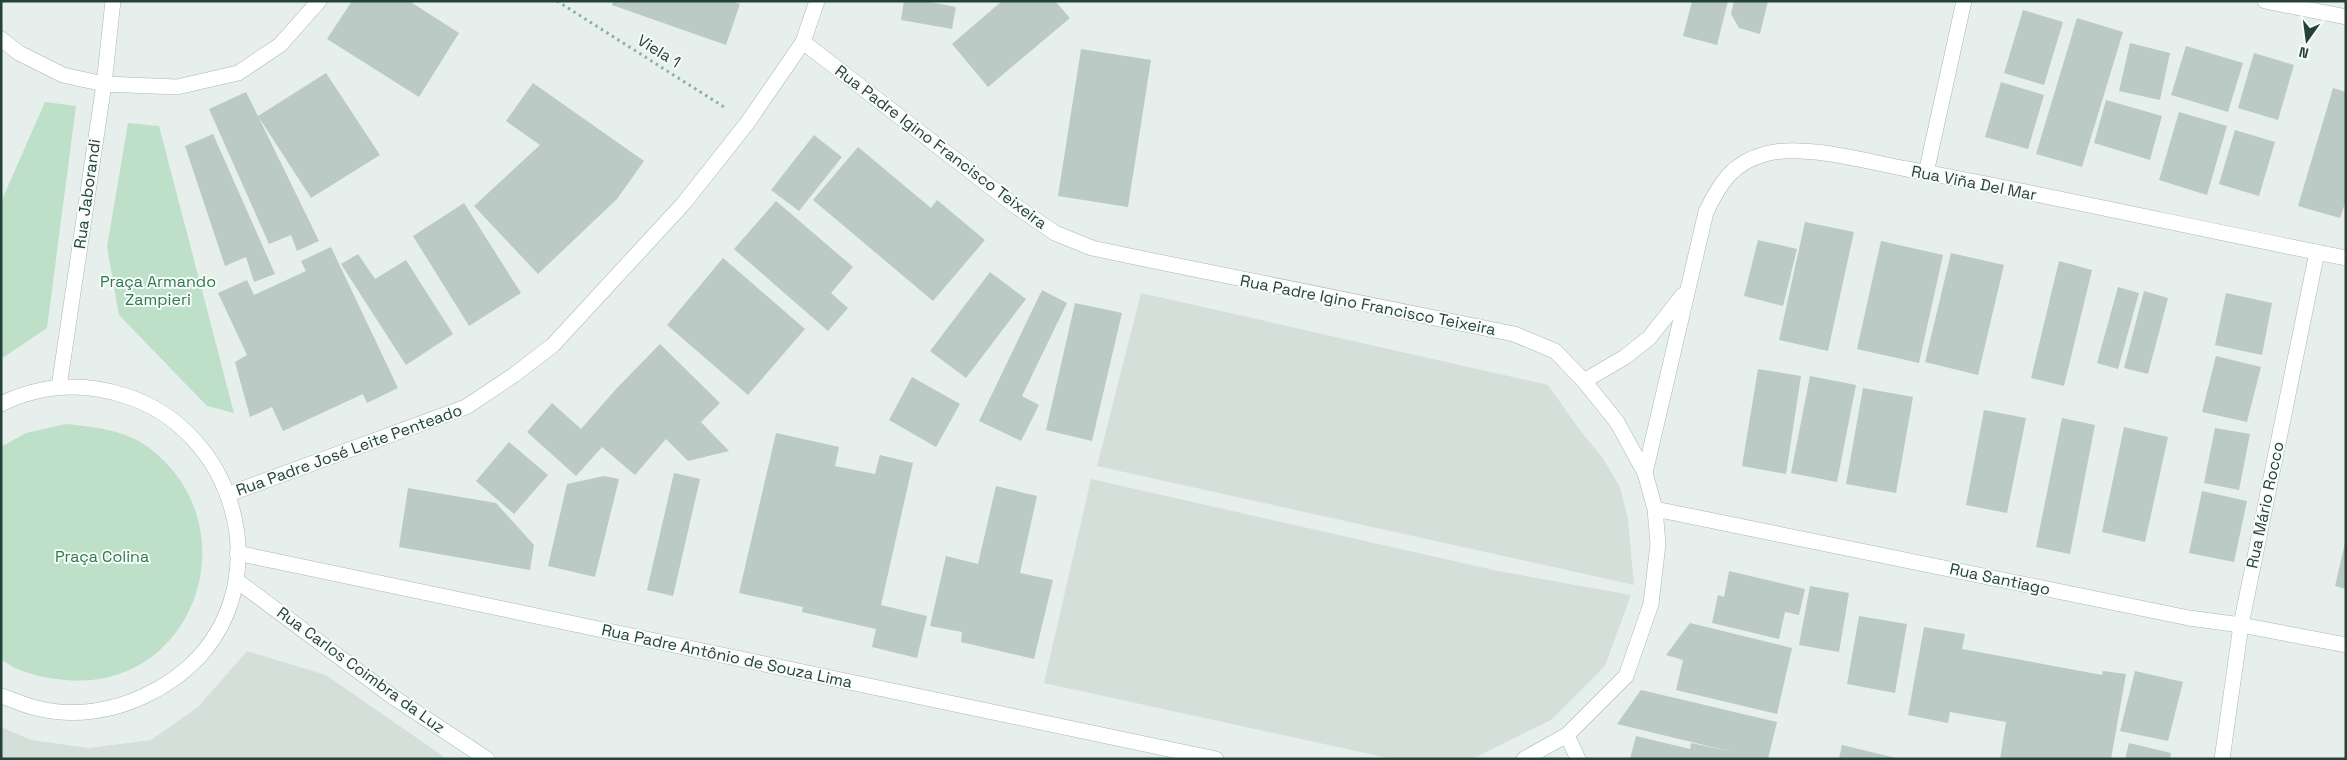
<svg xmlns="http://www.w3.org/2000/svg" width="2347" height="760" font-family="'Space Grotesk',sans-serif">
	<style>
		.built { fill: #d4dfda }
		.green { fill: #bfe0c8 }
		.building { fill: #bbcac4 }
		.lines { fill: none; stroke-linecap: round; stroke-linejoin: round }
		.street-casing { stroke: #a8b8b2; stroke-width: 16 }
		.path { stroke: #86b3a5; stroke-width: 3; stroke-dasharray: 2.5 4; stroke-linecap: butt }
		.street { stroke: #fff; stroke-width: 15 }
		.labels { text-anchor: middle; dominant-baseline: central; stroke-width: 4; stroke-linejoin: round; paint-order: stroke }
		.street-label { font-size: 16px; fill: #24423a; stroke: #f7fbf9 }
		.park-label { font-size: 16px; fill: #2d7a4b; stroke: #f7fbf9 }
	</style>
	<rect width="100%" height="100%" fill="#e6efeb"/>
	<path class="built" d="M 1141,293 L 1548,385 L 1579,429 L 1602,457 L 1620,487 L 1628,519 L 1634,585 L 1097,466 Z
		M 1091,479 L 1498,571 L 1631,595 L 1605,666 L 1551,720 L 1472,759 L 1393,759 L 1044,683 Z
		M 247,651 L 326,675 L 447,759 L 1,759 L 1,727 L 31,740 L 89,748 L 151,740 L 198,707 Z"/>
	<path class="green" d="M 45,102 L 76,106 L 47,328 L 1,359 L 1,202 Z
		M 128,123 L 159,126 L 234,413 L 207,406 L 119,315 L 107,247 Z
		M 66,424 C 94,427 125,430 148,447 C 253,525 195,692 65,680 C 44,678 18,673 1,659 L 1,447 L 26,433 Z"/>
	<path class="building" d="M 352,1 L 409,1 L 459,33 L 419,97 L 327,39 Z
		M 613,1 L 731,1 L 740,4 L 726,45 L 612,5 Z
		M 904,1 L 925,1 L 956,7 L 952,29 L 901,20 Z
		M 1002,1 L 1055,1 L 1070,18 L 988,87 L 952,44 Z
		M 1692,1 L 1728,1 L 1717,45 L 1683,36 Z
		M 1734,1 L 1768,1 L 1760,34 L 1739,28 L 1731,14 Z
		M 2023,10 L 2063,22 L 2044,85 L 2004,73 Z
		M 2077,18 L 2123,32 L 2082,167 L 2036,154 Z
		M 2130,43 L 2170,53 L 2160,100 L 2119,91 Z
		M 2186,46 L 2243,63 L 2228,112 L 2171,95 Z
		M 1081,49 L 1151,60 L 1128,207 L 1058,196 Z
		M 2254,53 L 2294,65 L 2278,120 L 2238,108 Z
		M 326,73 L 380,155 L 311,198 L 258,116 L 319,241 L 297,251 L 291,235 L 269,244 L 209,109 L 246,92 L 258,116 Z
		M 2001,82 L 2044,95 L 2028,149 L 1985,137 Z
		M 533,83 L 644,161 L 617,199 L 538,274 L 474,206 L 540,145 L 506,121 Z
		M 2333,88 L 2346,92 L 2346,200 L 2340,218 L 2298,206 Z
		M 2106,100 L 2162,116 L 2150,160 L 2094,143 Z
		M 2179,112 L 2227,126 L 2207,195 L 2159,180 Z
		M 2235,130 L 2275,142 L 2259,196 L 2219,184 Z
		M 213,134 L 275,274 L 254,282 L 246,257 L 225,266 L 185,146 Z
		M 814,135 L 842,157 L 799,211 L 771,190 Z
		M 858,147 L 931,208 L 937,200 L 985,240 L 933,301 L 813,200 Z
		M 776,201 L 853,267 L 831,293 L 848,308 L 828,331 L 734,249 Z
		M 464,203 L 521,293 L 469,326 L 413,236 Z
		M 1805,222 L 1854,232 L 1828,351 L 1779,340 Z
		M 1758,240 L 1797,249 L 1783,306 L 1744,296 Z
		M 1881,241 L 1943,255 L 1919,363 L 1857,349 Z
		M 331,247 L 398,388 L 367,403 L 363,394 L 283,431 L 272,407 L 250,417 L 235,362 L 247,355 L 218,293 L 247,280 L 254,295 L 306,271 L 301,261 Z
		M 1951,253 L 2004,265 L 1978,375 L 1925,362 Z
		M 358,254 L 375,279 L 406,260 L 453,334 L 406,365 L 341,264 Z
		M 723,258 L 805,329 L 748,395 L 667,325 Z
		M 2059,261 L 2092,270 L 2064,386 L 2031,378 Z
		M 990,272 L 1026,299 L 966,378 L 930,351 Z
		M 2118,287 L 2139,293 L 2118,369 L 2097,363 Z
		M 1042,290 L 1067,303 L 1022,396 L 1039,405 L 1021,441 L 979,421 Z
		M 2144,291 L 2168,298 L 2148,374 L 2124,368 Z
		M 2226,293 L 2272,303 L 2262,355 L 2215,345 Z
		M 1075,303 L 1122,313 L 1092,441 L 1046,430 Z
		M 660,344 L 720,403 L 701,422 L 729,451 L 688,461 L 666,439 L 635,475 L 602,447 L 576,476 L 527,432 L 552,403 L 581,429 L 616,389 Z
		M 2216,356 L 2261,367 L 2247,422 L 2202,412 Z
		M 1758,369 L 1801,376 L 1786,474 L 1742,466 Z
		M 1810,376 L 1856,385 L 1837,482 L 1791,473 Z
		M 912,377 L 960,404 L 936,447 L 889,420 Z
		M 1863,388 L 1913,397 L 1896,493 L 1846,484 Z
		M 1984,410 L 2026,418 L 2007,513 L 1966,505 Z
		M 2062,418 L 2095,425 L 2070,554 L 2036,547 Z
		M 2124,427 L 2168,437 L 2145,542 L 2102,532 Z
		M 2215,428 L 2250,434 L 2239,490 L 2204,483 Z
		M 776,433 L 839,447 L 835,466 L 875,474 L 880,455 L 913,463 L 881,605 L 927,616 L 917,658 L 872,647 L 876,629 L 802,612 L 803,607 L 739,593 Z
		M 509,442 L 548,475 L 514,514 L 476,481 Z
		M 674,473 L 700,479 L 673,596 L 647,590 Z
		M 604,476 L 619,479 L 595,577 L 548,566 L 567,484 Z
		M 996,486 L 1037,496 L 1020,573 L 1053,580 L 1034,659 L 961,642 L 962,632 L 930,626 L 946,556 L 978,564 Z
		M 408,488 L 496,503 L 534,545 L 530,570 L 399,547 Z
		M 2202,491 L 2247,501 L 2234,562 L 2189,553 Z
		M 2345,543 L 2346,543 L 2346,589 L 2335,586 Z
		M 1729,571 L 1805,589 L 1799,615 L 1785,612 L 1779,639 L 1712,623 L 1718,595 L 1724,597 Z
		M 1810,586 L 1849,593 L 1839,652 L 1799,645 Z
		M 1859,616 L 1907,624 L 1895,693 L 1847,684 Z
		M 1690,623 L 1792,648 L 1777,714 L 1676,690 L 1683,660 L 1666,655 Z
		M 1924,627 L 1965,634 L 1962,649 L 2102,675 L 2103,671 L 2126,674 L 2111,759 L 2000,759 L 2006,722 L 1950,712 L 1948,723 L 1908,715 Z
		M 2135,671 L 2183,682 L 2168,741 L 2120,731 Z
		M 1641,690 L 1777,722 L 1768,759 L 1630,759 L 1636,736 L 1690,749 L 1691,743 L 1733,752 L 1617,724 Z
		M 2129,743 L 2171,753 L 2170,759 L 2125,759 Z
		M 1842,745 L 1896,758 L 1896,759 L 1839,759 Z"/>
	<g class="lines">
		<g class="street-casing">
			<path id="street" d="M 2265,1 L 2346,17
				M 1,39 L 19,53 L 63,75 L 104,84 L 177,87 L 238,73 L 280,45 L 319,1
				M 803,42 L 1014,205 L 1055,233 L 1092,248 L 1149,260 L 1514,334 L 1555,351 L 1584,381 L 1617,422 L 1645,473 L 1655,509 L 1658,544 L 1651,604 L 1626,676 L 1567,735 L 1524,759
				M 1926,173 L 1964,1
				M 1584,381 L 1625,357 L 1649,338 L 1683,295
				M 59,387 L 104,84 L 113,1
				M 1,404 C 42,384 83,382 126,396 C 233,430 276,572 199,657 C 183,674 164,687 144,696 C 113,711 74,717 41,709 C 27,707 14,700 1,696
				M 1645,473 L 1706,212 C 1720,183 1732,163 1765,154 C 1804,143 1867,162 1907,169 C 2054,196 2199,229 2346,258
				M 229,494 L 466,407 L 514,375 L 553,345 L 684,203 L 748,122 L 803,42 L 817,1
				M 1655,509 L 2189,618 L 2241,625 L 2346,645
				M 237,553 L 1216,759
				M 236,580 L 393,697 L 487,759
				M 1567,735 L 1578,759
				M 2222,759 L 2241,625 L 2317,252"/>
		</g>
		<path class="path" d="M 557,1 L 724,107"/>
		<use href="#street" class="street"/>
	</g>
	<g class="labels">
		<g class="street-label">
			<text transform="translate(659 51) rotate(32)">Viela 1</text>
			<text transform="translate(941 147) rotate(37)">Rua Padre Igino Francisco Teixeira</text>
			<text transform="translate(1974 183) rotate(11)">Rua Viña Del Mar</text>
			<text transform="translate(87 194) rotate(-82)">Rua Jaborandi</text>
			<text transform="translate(1368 305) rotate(11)">Rua Padre Igino Francisco Teixeira</text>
			<text transform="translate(349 450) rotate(-20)">Rua Padre José Leite Penteado</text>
			<text transform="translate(2265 505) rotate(-78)">Rua Mário Rocco</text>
			<text transform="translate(2000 579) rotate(12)">Rua Santiago</text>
			<text transform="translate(727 656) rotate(12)">Rua Padre Antônio de Souza Lima</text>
			<text transform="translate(361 670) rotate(36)">Rua Carlos Coimbra da Luz</text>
		</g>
		<g class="park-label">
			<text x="158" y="281">Praça Armando<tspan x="158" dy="18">Zampieri</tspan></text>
			<text x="102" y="556">Praça Colina</text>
		</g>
	</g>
	<rect width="2347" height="760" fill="none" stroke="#24423a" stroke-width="5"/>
	<g transform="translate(2307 40) rotate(194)" stroke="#f7fbf9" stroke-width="4" paint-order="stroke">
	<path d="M0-4L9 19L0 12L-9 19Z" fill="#24423a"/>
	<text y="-8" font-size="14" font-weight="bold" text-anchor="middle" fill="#24423a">N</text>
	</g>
</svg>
